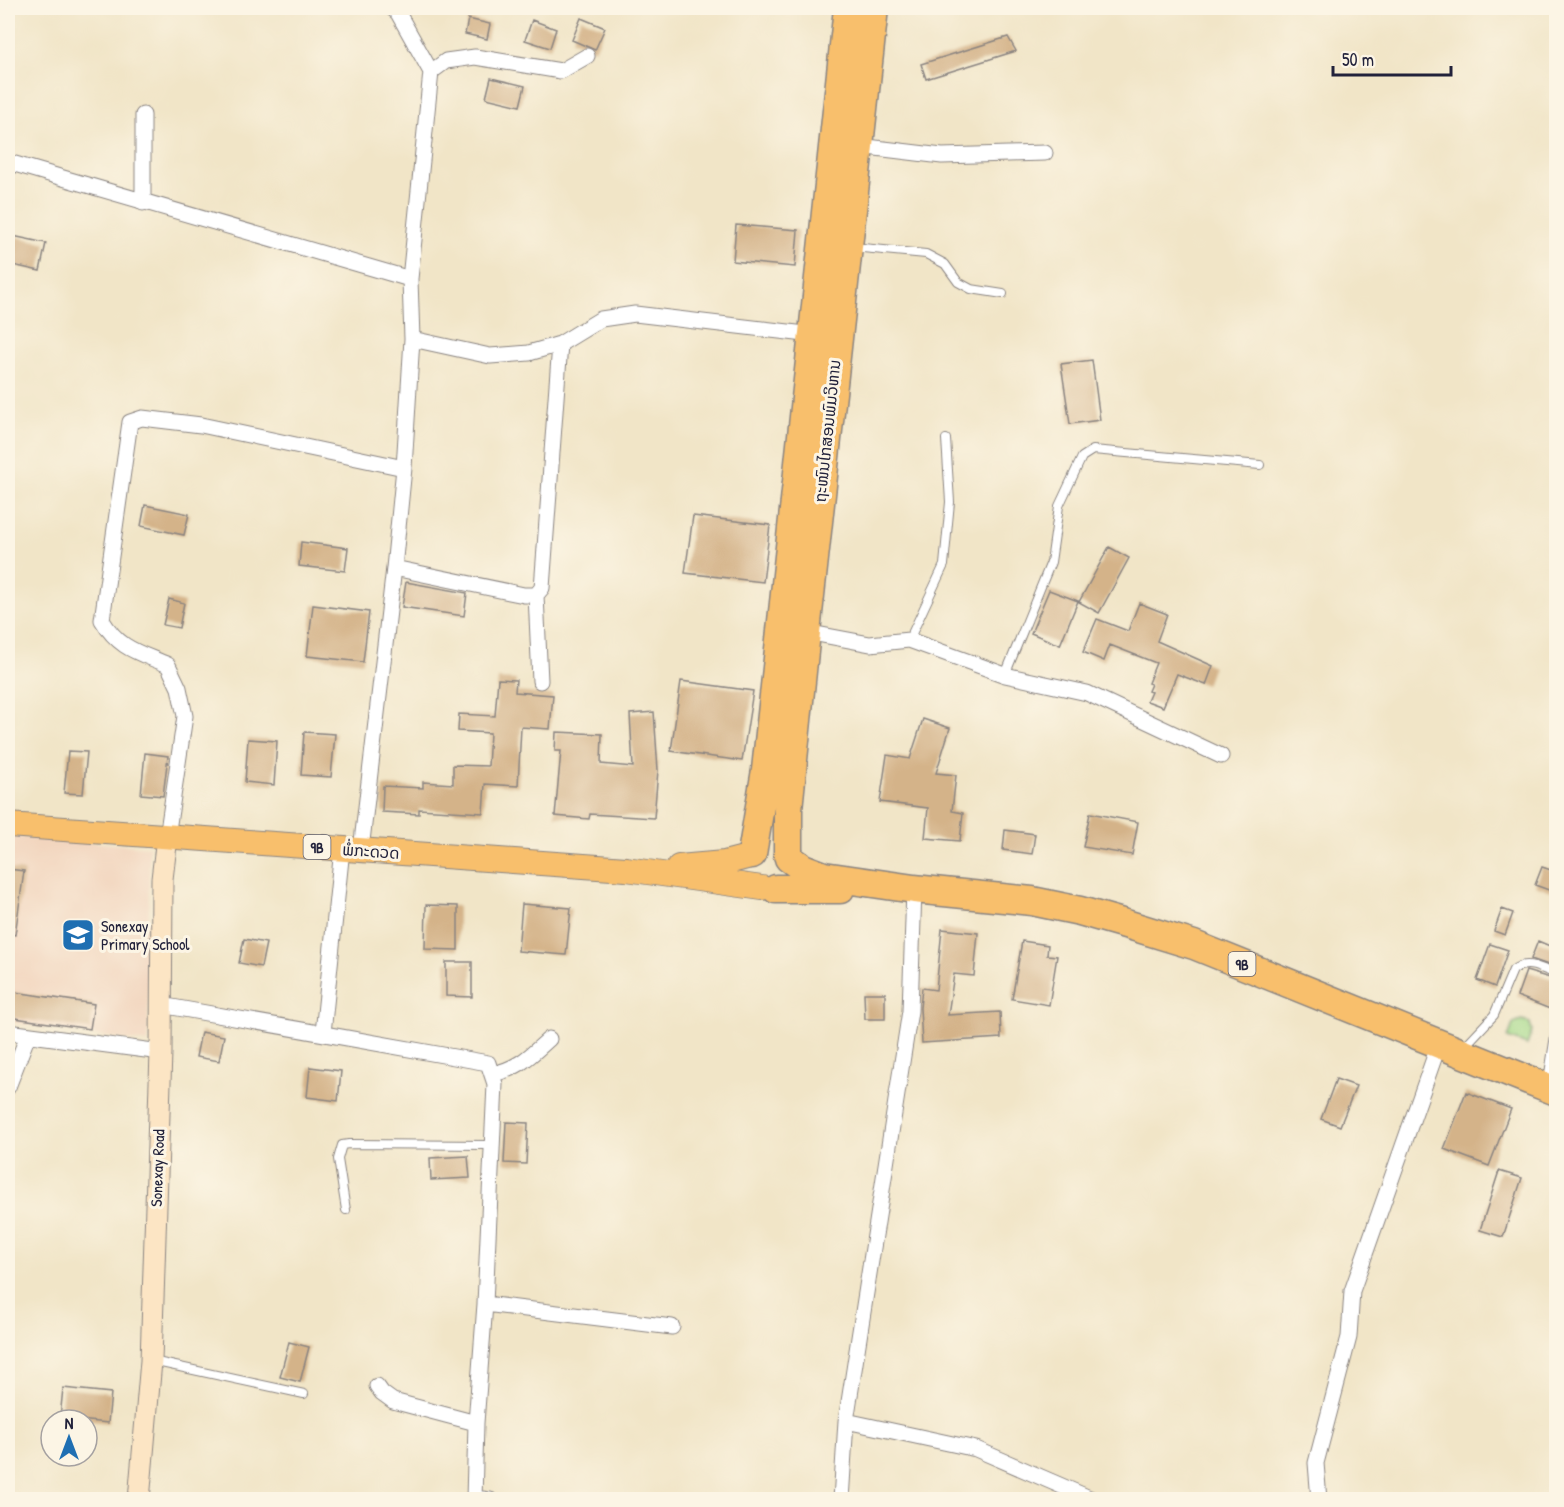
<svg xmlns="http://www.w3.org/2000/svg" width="1564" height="1507" font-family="'Patrick Hand','Noto Sans Lao',sans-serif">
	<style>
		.built { fill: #f2d5be }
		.green { fill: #a5d989; stroke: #647e62; stroke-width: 1.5 }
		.building { fill: #d4b389 }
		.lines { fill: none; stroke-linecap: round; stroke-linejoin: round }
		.lane-casing { stroke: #8a8481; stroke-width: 10 }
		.street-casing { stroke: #8a8481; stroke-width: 17 }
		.secondary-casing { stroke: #8a8481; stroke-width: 23 }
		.primary-casing { stroke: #8a8481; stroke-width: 26 }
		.highway-casing { stroke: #8a8481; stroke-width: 31 }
		.lane { stroke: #fff; stroke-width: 8 }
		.street { stroke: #fff; stroke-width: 15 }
		.secondary { stroke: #fce5c4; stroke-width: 21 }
		.primary { stroke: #f8bf6c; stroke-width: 24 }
		.highway { stroke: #f8bf6c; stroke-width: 28 }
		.labels { text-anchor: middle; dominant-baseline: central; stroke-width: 6; stroke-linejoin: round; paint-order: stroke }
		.shield { fill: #fcf5e5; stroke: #63616e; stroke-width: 1.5 }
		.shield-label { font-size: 15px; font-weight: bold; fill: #22223b }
		.street-label { font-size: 16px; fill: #22223b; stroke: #fcf5e5 }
		.poi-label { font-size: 16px; fill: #22223b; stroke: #fcf5e5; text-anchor: start }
	</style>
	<rect width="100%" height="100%" fill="#fcf5e5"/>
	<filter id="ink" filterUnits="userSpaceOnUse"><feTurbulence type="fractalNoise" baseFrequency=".0167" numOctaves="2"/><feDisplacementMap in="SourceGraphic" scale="12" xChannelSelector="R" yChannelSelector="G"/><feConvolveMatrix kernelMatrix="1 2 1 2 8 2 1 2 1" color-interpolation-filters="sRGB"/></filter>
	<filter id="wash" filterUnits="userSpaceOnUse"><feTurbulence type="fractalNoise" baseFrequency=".008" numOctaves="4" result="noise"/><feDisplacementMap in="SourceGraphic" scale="24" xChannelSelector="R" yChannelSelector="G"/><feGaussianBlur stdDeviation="1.35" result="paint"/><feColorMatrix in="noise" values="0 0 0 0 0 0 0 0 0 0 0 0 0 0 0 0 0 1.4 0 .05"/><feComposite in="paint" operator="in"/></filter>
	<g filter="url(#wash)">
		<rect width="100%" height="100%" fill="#f1e5c7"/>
		<path class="built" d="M 8,836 L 149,847 L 148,1043 L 8,1022 Z"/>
		<path class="green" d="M 1521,1021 L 1530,1023 L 1532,1031 L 1527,1045 L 1508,1038 L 1513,1024 Z"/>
		<g id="blocks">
			<path class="building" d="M 581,18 L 605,28 L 595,50 L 572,40 Z
				M 468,19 L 490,24 L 487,39 L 465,34 Z
				M 532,20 L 556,29 L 550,48 L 525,40 Z
				M 1008,37 L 1016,51 L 926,79 L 921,64 Z
				M 491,78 L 525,86 L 520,106 L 486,98 Z
				M 736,225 L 798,230 L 795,267 L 733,261 Z
				M 8,235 L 46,243 L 40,271 L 8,264 Z
				M 1092,360 L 1100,420 L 1070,424 L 1061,364 Z
				M 145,505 L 189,514 L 184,535 L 141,526 Z
				M 693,516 L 770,525 L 763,582 L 685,573 Z
				M 301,542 L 348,548 L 345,571 L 299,566 Z
				M 1109,547 L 1129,558 L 1099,613 L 1079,602 Z
				M 406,582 L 467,593 L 464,616 L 402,607 Z
				M 1049,590 L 1078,601 L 1060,645 L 1031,633 Z
				M 169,599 L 184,603 L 179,628 L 163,625 Z
				M 1139,603 L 1167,614 L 1157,641 L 1213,666 L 1206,685 L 1177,674 L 1163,707 L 1147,701 L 1151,692 L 1148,691 L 1151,684 L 1148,683 L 1156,663 L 1110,645 L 1104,661 L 1083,652 L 1097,619 L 1128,631 Z
				M 313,605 L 369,612 L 363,662 L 307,656 Z
				M 498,679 L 516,680 L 515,692 L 553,695 L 550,729 L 521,727 L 518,786 L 485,784 L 483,813 L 419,809 L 419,814 L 382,812 L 383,786 L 423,788 L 423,782 L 453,784 L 453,765 L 488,766 L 490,733 L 458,731 L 459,714 L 495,716 Z
				M 681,681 L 753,691 L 742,761 L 671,751 Z
				M 654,712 L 658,770 L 654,818 L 590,814 L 589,819 L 555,816 L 561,751 L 555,751 L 556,732 L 602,734 L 601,764 L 633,767 L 630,714 Z
				M 923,719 L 950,728 L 936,773 L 956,775 L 952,811 L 963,813 L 960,841 L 925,838 L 928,808 L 880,802 L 887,755 L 910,759 Z
				M 304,732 L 335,734 L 331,777 L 301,775 Z
				M 248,739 L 277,741 L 274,785 L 245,782 Z
				M 68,751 L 87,752 L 83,794 L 64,793 Z
				M 145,753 L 168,756 L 163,796 L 141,794 Z
				M 1090,813 L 1138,822 L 1132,855 L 1083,847 Z
				M 1005,830 L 1035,834 L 1032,854 L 1003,850 Z
				M 1542,867 L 1557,872 L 1557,893 L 1535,885 Z
				M 8,869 L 24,871 L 15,935 L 8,934 Z
				M 522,904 L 571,908 L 566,955 L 518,951 Z
				M 426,905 L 458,906 L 458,950 L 425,949 Z
				M 1502,909 L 1513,913 L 1505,935 L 1494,931 Z
				M 942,929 L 978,933 L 974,976 L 954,974 L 948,1015 L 1000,1012 L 1001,1038 L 922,1043 L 920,1008 L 922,988 L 936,990 Z
				M 244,939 L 266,943 L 261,967 L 239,963 Z
				M 1022,941 L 1048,945 L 1047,955 L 1057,956 L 1049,1005 L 1012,999 Z
				M 1538,941 L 1557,949 L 1557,968 L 1531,959 Z
				M 1490,944 L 1508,950 L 1495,987 L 1477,980 Z
				M 446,962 L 472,962 L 472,997 L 446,996 Z
				M 1526,971 L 1557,980 L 1557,993 L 1550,1009 L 1517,996 Z
				M 8,991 L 94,1004 L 90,1029 L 8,1017 Z
				M 864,993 L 885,993 L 885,1019 L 865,1019 Z
				M 201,1032 L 224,1036 L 219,1061 L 196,1057 Z
				M 310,1067 L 341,1071 L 338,1101 L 307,1097 Z
				M 1336,1079 L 1356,1086 L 1340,1126 L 1321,1119 Z
				M 1466,1092 L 1511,1109 L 1489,1166 L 1444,1149 Z
				M 506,1122 L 528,1123 L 526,1164 L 504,1163 Z
				M 468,1156 L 470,1178 L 431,1180 L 430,1158 Z
				M 1499,1171 L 1522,1178 L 1503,1237 L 1480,1230 Z
				M 289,1342 L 309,1347 L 300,1382 L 280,1377 Z
				M 63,1388 L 111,1393 L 108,1423 L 60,1418 Z"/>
		</g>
	</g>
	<g filter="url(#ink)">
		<use href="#blocks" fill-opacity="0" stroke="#8a8481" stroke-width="1.5"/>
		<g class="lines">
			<g class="lane-casing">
				<path id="lane" d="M 852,247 L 926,254 L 945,264 L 958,282 L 971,289 L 1003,294
					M 909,640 L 944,565 L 950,502 L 946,439
					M 1005,675 L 1051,562 L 1059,506 L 1082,457 L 1093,450 L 1260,465
					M 1463,1048 L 1494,1015 L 1513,970 C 1527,959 1542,969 1556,974
					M 1548,1080 L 1556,1029
					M 346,1210 L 338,1159 L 342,1145 L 349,1144 L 491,1145
					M 152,1361 L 304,1394"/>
			</g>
			<g class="street-casing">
				<path id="street" d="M 431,72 L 446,61 L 475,57 L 561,71 L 587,56
					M 143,115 L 143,203
					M 859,146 L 942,156 L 1045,153
					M 8,162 L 410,279
					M 412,339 L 490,356 L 529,353 L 560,344 L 601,319 L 635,314 L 814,335
					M 394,568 L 524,595 L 536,595 L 542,588 L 560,344
					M 536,595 L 540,681
					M 806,632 L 870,644 L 909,640 L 1005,675 L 1087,693 L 1221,756
					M 167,837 L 185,716 L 179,688 L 168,665 C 138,652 119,649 102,620 L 130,422 L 142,418 L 201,425 L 404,468
					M 361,850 L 394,568 L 404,468 L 412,339 L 410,279 L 431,72 L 398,13 L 392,8
					M 161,1005 L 488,1063 L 495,1084 L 485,1304 L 476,1423 L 474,1500
					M 8,1032 L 161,1052
					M 323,1033 L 342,849
					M 492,1074 C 518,1069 529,1057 549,1039
					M 8,1087 L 28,1035
					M 485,1304 L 672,1327
					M 377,1386 L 382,1393 L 393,1401 L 476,1423
					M 846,1421 L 976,1449 L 1094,1500
					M 474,1498 L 490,1500
					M 841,1500 L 846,1421 L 910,1011 L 914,889
					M 1319,1500 L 1316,1463 L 1349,1337 L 1352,1291 L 1439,1044"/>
			</g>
			<g class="secondary-casing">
				<path id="secondary" d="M 139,1500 L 151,1361 L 161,1052 L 162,879 L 167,837"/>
			</g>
			<g class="primary-casing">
				<path id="primary" d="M 8,825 L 626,869 L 762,888
					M 679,867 L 724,863 L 751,856"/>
			</g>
			<g class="highway-casing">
				<path id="highway" d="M 752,854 L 766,770 L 848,8
					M 788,855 L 788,809 L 806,632 L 874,8
					M 789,858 L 803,868 L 824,876 L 914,889 L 1032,901 L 1080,911 L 1129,925 L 1194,945 L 1556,1091
					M 776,889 L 840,889"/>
			</g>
			<use href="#lane" class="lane"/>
			<use href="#street" class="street"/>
			<use href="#secondary" class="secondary"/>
			<use href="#primary" class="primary"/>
			<use href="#highway" class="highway"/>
		</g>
	</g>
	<defs>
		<g id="school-square" transform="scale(1.725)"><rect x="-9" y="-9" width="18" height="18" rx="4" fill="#1f6fb2" stroke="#fcf5e5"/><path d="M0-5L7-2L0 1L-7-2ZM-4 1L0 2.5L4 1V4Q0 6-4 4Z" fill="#fff"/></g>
	</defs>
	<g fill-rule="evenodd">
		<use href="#school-square" x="78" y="935"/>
	</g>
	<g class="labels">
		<g class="shield">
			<rect x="303.5" y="835" width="27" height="24" rx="4.5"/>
			<rect x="1228.5" y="952" width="27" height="24" rx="4.5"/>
		</g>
		<g class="shield-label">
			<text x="317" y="847">9B</text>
			<text x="1242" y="964">9B</text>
		</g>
		<g class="street-label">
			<text transform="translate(827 431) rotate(-84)">ຖະໜົນໄກສອນພົມວິຫານ</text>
			<text transform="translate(371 851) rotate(4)">ພໍ່ກະດວດ</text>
			<text transform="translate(157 1168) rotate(-88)">Sonexay Road</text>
		</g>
		<g class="poi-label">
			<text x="101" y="926">Sonexay<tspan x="101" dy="18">Primary School</tspan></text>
		</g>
	</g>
	<rect width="1564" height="1507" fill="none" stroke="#fcf5e5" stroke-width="30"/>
	<g transform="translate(69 1438)"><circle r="28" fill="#fcf5e5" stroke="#a5a1a1" stroke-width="1.5"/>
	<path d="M0-4.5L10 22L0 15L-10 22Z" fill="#1f6fb2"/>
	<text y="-9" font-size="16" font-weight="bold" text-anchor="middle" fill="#22223b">N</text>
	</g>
	<path d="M1333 66v9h118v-9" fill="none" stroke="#22223b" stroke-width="3"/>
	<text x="1342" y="66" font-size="18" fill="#22223b" stroke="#fcf5e5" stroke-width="4.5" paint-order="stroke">50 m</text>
</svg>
